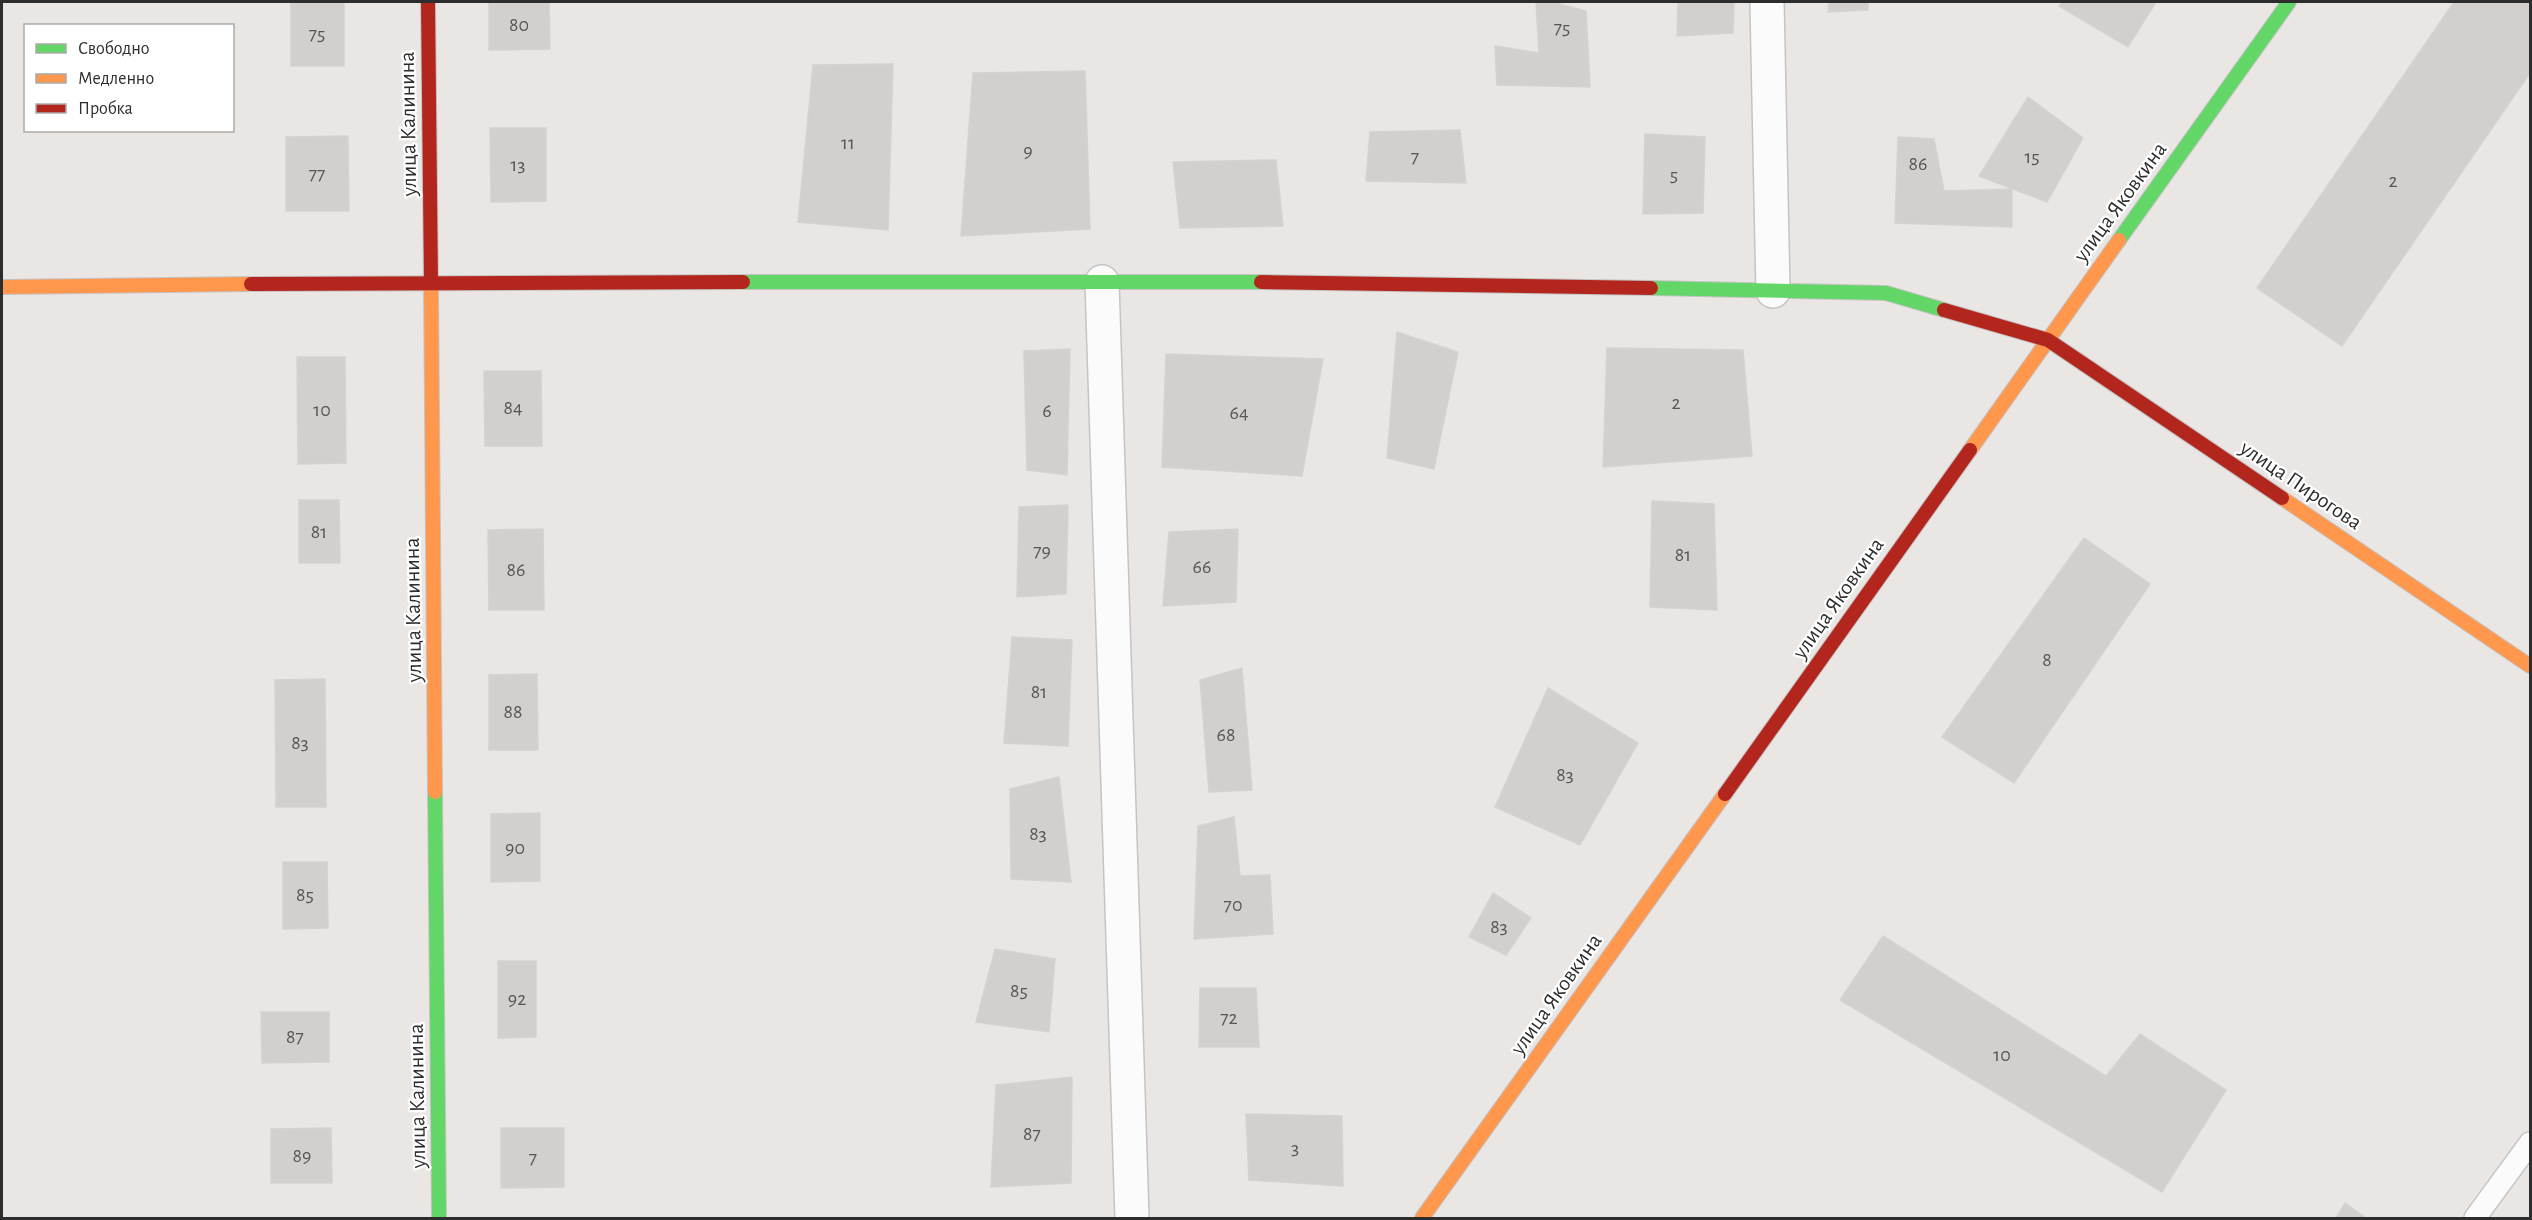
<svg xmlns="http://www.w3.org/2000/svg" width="2532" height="1220" font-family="'Alegreya Sans',sans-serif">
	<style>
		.building { fill: #d2cfcd; stroke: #d5d2d0; stroke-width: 1.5 }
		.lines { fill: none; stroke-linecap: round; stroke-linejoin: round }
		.lane-casing { stroke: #c5c4c4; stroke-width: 24 }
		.street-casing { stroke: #c5c4c4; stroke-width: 36 }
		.fast-casing { stroke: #c5c4c4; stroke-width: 16 }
		.slow-casing { stroke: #c5c4c4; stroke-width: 16 }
		.jam-casing { stroke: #c5c4c4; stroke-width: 16 }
		.lane { stroke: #fcfbfb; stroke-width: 21 }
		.street { stroke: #fcfbfb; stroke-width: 33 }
		.fast { stroke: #63d668; stroke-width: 14 }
		.slow { stroke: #ff974d; stroke-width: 14 }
		.jam { stroke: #b3261e; stroke-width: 14 }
		.labels { text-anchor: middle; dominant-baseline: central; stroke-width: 4.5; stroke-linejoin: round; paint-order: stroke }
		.number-label { font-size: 20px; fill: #575656 }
		.street-label { font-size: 22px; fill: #2d2d2d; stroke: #fff }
	</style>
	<rect width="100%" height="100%" fill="#eae6e4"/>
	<path class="building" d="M 291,2 L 344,2 L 344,66 L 291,66 Z
		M 489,2 L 549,2 L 550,49 L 489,50 Z
		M 1536,2 L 1552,2 L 1586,11 L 1590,87 L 1497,85 L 1495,46 L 1539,53 Z
		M 1678,2 L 1734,2 L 1733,33 L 1677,36 Z
		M 1829,2 L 1868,2 L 1868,10 L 1828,12 Z
		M 2062,2 L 2156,2 L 2128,47 L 2059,6 Z
		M 2454,2 L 2530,2 L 2530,73 L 2342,346 L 2257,288 Z
		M 893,64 L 888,230 L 798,222 L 813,65 Z
		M 1085,71 L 1090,229 L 961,236 L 973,73 Z
		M 2028,97 L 2083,138 L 2047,202 L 1979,176 Z
		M 490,128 L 546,128 L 546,201 L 491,202 Z
		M 1460,130 L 1466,183 L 1366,181 L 1370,132 Z
		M 1645,134 L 1705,137 L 1703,213 L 1643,214 Z
		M 348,136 L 349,211 L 286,211 L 286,137 Z
		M 1898,137 L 1934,139 L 1944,191 L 2012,189 L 2012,227 L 1895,223 Z
		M 1276,160 L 1283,226 L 1180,228 L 1173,162 Z
		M 1397,332 L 1458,352 L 1434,469 L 1387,458 Z
		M 1607,348 L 1743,350 L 1752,456 L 1603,467 Z
		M 1070,349 L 1067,475 L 1027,470 L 1024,351 Z
		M 1166,354 L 1323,359 L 1302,476 L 1162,467 Z
		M 297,357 L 345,357 L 346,463 L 298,464 Z
		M 484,371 L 541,371 L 542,446 L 485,446 Z
		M 299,500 L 339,500 L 340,563 L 299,563 Z
		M 1652,501 L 1714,504 L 1717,610 L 1650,607 Z
		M 1068,505 L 1066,594 L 1017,597 L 1019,507 Z
		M 543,529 L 544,610 L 489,610 L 488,530 Z
		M 1238,529 L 1236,602 L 1163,606 L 1169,532 Z
		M 2084,538 L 2150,584 L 2014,783 L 1942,737 Z
		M 1012,637 L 1072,640 L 1068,746 L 1004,743 Z
		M 1242,668 L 1252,790 L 1209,792 L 1200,680 Z
		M 537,674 L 538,750 L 489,750 L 489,675 Z
		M 325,679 L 326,807 L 276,807 L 275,680 Z
		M 1548,688 L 1638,743 L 1580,845 L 1495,807 Z
		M 1059,777 L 1071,882 L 1011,879 L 1010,789 Z
		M 540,813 L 540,881 L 491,882 L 491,814 Z
		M 1234,817 L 1240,876 L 1270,875 L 1273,934 L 1194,939 L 1198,826 Z
		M 283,862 L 327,862 L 328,928 L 283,929 Z
		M 1493,893 L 1531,918 L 1506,955 L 1469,937 Z
		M 1883,936 L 2106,1076 L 2140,1034 L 2226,1090 L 2162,1192 L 1840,1000 Z
		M 995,949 L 1055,959 L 1049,1032 L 976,1022 Z
		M 498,961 L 536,961 L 536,1037 L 498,1038 Z
		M 1200,988 L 1256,988 L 1259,1047 L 1199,1047 Z
		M 261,1012 L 329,1012 L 329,1062 L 262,1063 Z
		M 1072,1077 L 1071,1183 L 991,1187 L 996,1085 Z
		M 1246,1114 L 1342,1116 L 1343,1186 L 1249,1180 Z
		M 331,1128 L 332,1183 L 271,1183 L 271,1129 Z
		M 501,1128 L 564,1128 L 564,1187 L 501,1188 Z
		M 2345,1203 L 2366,1218 L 2336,1218 Z"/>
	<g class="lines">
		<g class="lane-casing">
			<path id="lane" d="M 2475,1218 L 2530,1143"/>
		</g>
		<g class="street-casing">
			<path id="street" d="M 1767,2 L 1773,291
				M 1102,282 L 1132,1218"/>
		</g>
		<g class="fast-casing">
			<path id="fast" d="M 2119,240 L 2289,2
				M 743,282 L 1261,282
				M 1651,288 L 1886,293 L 1944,310
				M 435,792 L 439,1218"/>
		</g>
		<g class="slow-casing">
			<path id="slow" d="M 431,283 L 435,792
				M 2,287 L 251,284
				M 1970,450 L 2119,240
				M 2282,498 L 2530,666
				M 1422,1218 L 1725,794"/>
		</g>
		<g class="jam-casing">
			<path id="jam" d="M 428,2 L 431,283
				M 1261,282 L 1651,288
				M 251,284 L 743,282
				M 1944,310 L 2048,340 L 2282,498
				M 1725,794 L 1970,450"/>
		</g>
		<use href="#lane" class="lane"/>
		<use href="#street" class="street"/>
		<use href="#fast" class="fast"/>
		<use href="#slow" class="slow"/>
		<use href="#jam" class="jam"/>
	</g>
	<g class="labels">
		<g class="number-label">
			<text x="519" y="25">80</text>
			<text x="1562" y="28">75</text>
			<text x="317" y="34">75</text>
			<text x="848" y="143">11</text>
			<text x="1028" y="151">9</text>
			<text x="1415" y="157">7</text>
			<text x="2032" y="157">15</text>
			<text x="1918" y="164">86</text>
			<text x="518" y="165">13</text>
			<text x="317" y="174">77</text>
			<text x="1674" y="175">5</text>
			<text x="2393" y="181">2</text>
			<text x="1676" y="403">2</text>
			<text x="513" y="408">84</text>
			<text x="322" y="410">10</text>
			<text x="1047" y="411">6</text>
			<text x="1239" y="413">64</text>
			<text x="319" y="532">81</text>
			<text x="1042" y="551">79</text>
			<text x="1683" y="555">81</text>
			<text x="1202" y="567">66</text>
			<text x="516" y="570">86</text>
			<text x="2047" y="660">8</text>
			<text x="1039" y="692">81</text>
			<text x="513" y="712">88</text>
			<text x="1226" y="735">68</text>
			<text x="300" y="743">83</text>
			<text x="1565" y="775">83</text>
			<text x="1038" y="834">83</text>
			<text x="515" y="848">90</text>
			<text x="305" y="895">85</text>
			<text x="1233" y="905">70</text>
			<text x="1499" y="927">83</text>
			<text x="1019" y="991">85</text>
			<text x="517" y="999">92</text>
			<text x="1229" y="1018">72</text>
			<text x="295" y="1037">87</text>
			<text x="2002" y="1055">10</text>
			<text x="1032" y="1134">87</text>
			<text x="1295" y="1148">3</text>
			<text x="302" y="1156">89</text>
			<text x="533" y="1158">7</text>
		</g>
		<g class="street-label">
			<text transform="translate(408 124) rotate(-91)">улица Калинина</text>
			<text transform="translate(2120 202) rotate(-54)">улица Яковкина</text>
			<text transform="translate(2301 485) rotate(34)">улица Пирогова</text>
			<text transform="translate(1838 598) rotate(-55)">улица Яковкина</text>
			<text transform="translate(413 610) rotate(-91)">улица Калинина</text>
			<text transform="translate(1556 994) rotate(-55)">улица Яковкина</text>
			<text transform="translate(417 1096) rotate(-91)">улица Калинина</text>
		</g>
	</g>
	<rect width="2532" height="1220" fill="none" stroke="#2d2d2d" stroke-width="6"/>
	<rect x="24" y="24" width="210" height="108" fill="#ffffff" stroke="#ababab" stroke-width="1.5"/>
	<rect x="36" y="44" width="30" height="9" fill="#63d668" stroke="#ababab" stroke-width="1.5"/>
	<text x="78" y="54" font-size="18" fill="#2d2d2d">Свободно</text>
	<rect x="36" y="74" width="30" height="9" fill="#ff974d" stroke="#ababab" stroke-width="1.5"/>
	<text x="78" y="84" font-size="18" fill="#2d2d2d">Медленно</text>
	<rect x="36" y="104" width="30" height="9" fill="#b3261e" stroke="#ababab" stroke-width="1.5"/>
	<text x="78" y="114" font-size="18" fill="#2d2d2d">Пробка</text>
</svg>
